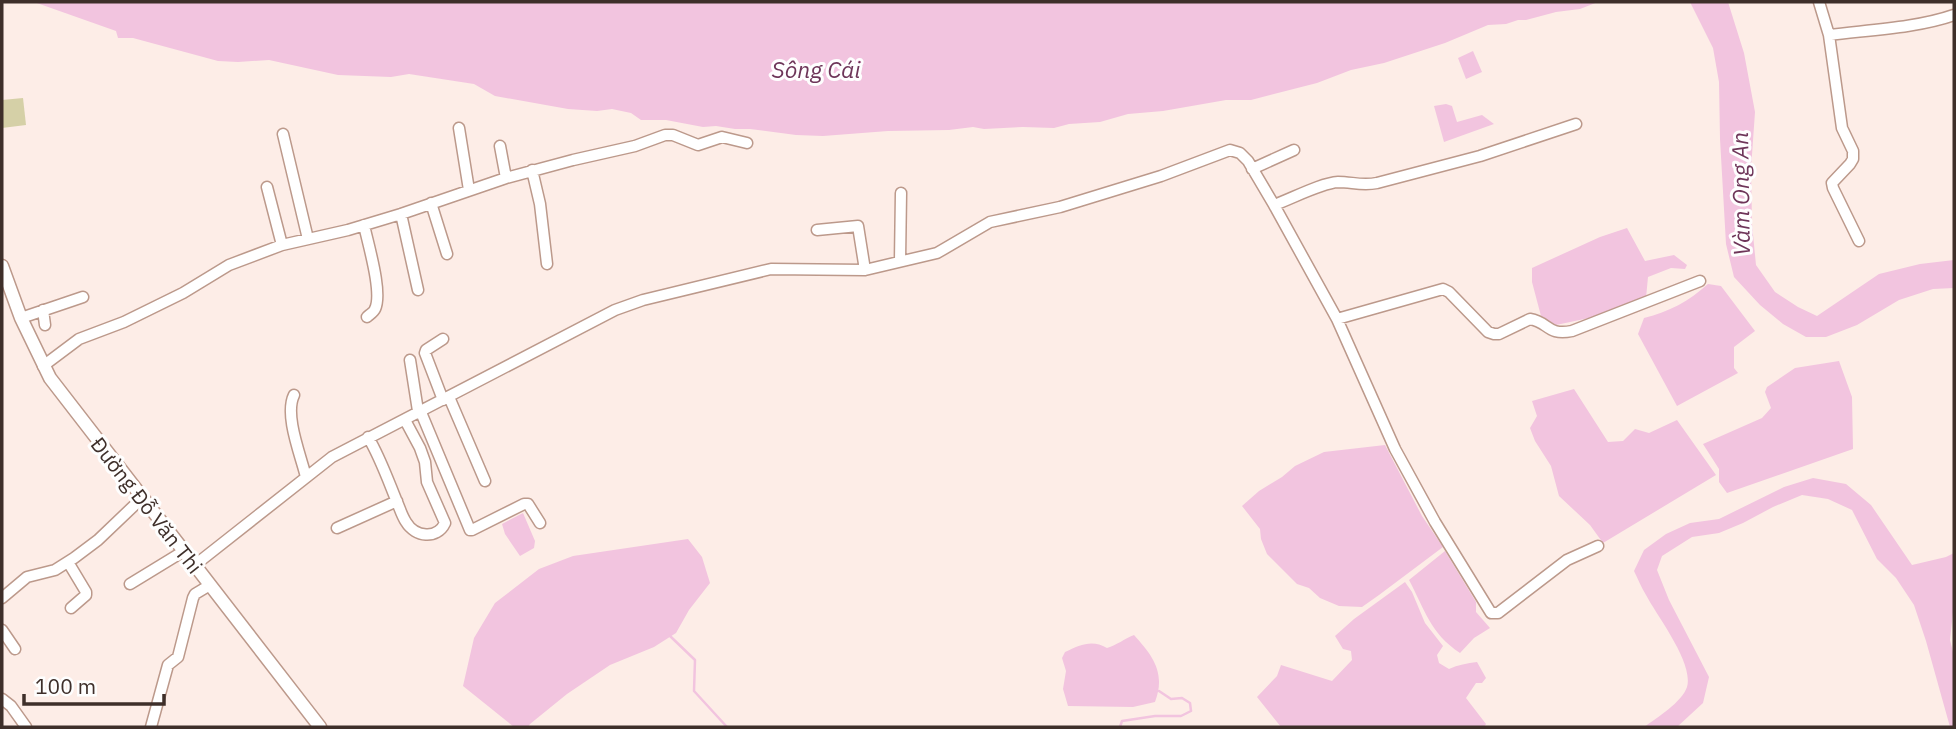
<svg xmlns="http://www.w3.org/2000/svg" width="1956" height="729" font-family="'IBM Plex Sans',sans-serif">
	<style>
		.green { fill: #d5d0a7 }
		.water { fill: #f2c4df }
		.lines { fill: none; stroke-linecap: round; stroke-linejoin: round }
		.stream { stroke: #f2c4df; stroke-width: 2.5 }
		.minor-casing { stroke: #bc998b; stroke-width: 13 }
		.tertiary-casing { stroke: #bc998b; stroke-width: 15 }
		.minor { stroke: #fff; stroke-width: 10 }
		.tertiary { stroke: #fff; stroke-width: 12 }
		.labels { text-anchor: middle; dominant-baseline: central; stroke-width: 6; stroke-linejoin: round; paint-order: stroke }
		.street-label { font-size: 21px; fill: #3e2f2a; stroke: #fefefe }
		.water-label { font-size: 23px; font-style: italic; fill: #6e3559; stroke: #fefefe }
	</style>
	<rect width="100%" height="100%" fill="#fdede7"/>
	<path class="green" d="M 23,98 L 26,125 L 2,128 L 2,100 Z"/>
	<path class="water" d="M 34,2 L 1598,2 L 1580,9 L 1556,12 L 1526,20 L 1518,20 L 1506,24 L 1488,25 L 1445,43 L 1384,63 L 1351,70 L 1317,83 L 1251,100 L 1226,100 L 1163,111 L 1128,114 L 1100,122 L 1069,124 L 1054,128 L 1023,127 L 984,129 L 973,127 L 949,130 L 888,131 L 823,136 L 796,135 L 750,129 L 735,129 L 716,126 L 703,127 L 666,120 L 641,120 L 631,113 L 612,109 L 597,111 L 568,109 L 495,96 L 474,84 L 409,74 L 391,77 L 338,75 L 269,60 L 238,62 L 218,61 L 133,38 L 118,38 L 116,31 Z
		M 1690,2 L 1728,2 L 1744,53 L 1755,112 L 1751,169 L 1752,224 L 1756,265 L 1775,292 L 1798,307 L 1817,316 L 1879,274 L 1920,264 L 1954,260 L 1954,288 L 1933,289 L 1899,300 L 1857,325 L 1826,337 L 1806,337 L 1783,324 L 1760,305 L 1734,277 L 1726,244 L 1720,139 L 1719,82 L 1713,48 Z
		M 1473,51 L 1482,72 L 1466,79 L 1458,58 Z
		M 1446,104 L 1452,106 L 1457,122 L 1482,115 L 1494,124 L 1444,142 L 1434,106 Z
		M 1627,228 L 1645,261 L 1674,255 L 1687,265 L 1685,269 L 1671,268 L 1648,277 L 1646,298 L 1589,318 L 1556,325 L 1541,316 L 1532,282 L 1532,268 L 1600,237 Z
		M 1708,284 L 1721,286 L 1755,331 L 1734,347 L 1734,368 L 1738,373 L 1677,406 L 1638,334 L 1644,318 C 1669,312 1689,301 1708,284 Z
		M 1839,361 L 1852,397 L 1853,449 L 1727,493 L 1719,482 L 1719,469 L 1703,444 L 1762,418 L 1771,408 L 1765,392 L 1767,387 L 1795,368 Z
		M 1574,389 L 1608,442 L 1623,441 L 1635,429 L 1649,433 L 1677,420 L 1716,475 L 1603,543 L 1590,525 L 1559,496 L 1551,466 L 1535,441 L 1530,428 L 1537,416 L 1532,401 Z
		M 1385,445 L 1422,516 L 1443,547 L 1379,595 L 1362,607 L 1339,606 L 1320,598 L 1309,588 L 1297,584 L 1267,554 L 1261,539 L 1260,529 L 1242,506 L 1259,491 L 1282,477 L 1295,466 L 1324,452 Z
		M 1813,478 L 1846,484 L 1871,505 L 1912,565 L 1946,557 L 1954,553 L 1954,603 L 1950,640 L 1954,656 L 1954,727 L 1950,727 L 1926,641 L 1914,605 L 1896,578 L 1877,559 L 1852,510 L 1828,499 L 1802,495 L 1773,507 L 1743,523 L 1719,533 L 1692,537 L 1662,556 L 1657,570 L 1669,600 L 1709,677 L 1703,703 L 1677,727 L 1644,727 C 1657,718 1682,702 1687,687 C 1694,663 1657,616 1646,595 C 1641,587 1638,579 1634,571 L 1644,550 L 1666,534 L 1690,523 L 1719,519 L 1784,487 Z
		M 523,513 L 535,541 L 534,548 L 520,556 L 505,534 L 502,524 Z
		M 688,539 L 702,557 L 710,583 L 689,610 L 676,633 L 654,647 L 610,665 L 567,694 L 530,724 L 528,727 L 514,727 L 463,686 L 474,638 L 495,603 L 539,569 L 573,556 Z
		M 1445,551 L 1476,602 L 1476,612 L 1490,628 L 1474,638 L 1460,653 C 1430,633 1425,610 1409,580 Z
		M 1405,582 L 1412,592 L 1425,623 L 1443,646 L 1437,655 L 1439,663 L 1449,669 C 1458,665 1467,663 1477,662 L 1486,678 L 1482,683 L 1476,683 L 1466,698 L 1486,724 L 1484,727 L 1281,727 L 1257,697 L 1277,676 L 1281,665 L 1332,681 L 1352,660 L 1351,651 L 1343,649 L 1335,636 L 1354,619 Z
		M 1134,635 C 1153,656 1166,673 1155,702 L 1133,707 L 1068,706 L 1063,689 L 1066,671 L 1062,658 L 1065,652 C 1080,645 1092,639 1107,648 C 1117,645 1124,639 1134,635 Z"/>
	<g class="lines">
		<path class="stream" d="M 670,636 L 695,660 L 694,691 L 727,727
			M 1120,727 L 1122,721 L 1155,716 L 1181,716 L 1191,711 L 1190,703 L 1182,698 L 1171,699 L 1159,691"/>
		<g class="minor-casing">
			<path id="minor" d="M 1819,2 L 1829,35 L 1842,128 L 1853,151 L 1853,159 L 1850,164 L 1832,183 L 1833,188 L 1859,241
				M 1829,35 C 1868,30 1917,28 1954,15
				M 459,128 L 469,190
				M 283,134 L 308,239
				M 500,146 L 506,178
				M 1252,169 L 1294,150
				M 532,170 L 540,204 L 547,264
				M 267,187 L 282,245
				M 431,203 L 447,254
				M 1274,205 C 1291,199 1321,183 1338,182 C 1352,182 1362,186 1377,183 L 1480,156 L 1576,124
				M 401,214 L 418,290
				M 364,225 C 368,244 383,293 375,309 C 374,312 369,315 367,317
				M 817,230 L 858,226 L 865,270
				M 900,261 L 901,193
				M 43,310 L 45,325
				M 21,318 L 83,297
				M 1337,319 L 1443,289 L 1449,292 L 1488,332 L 1494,334 L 1499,334 L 1530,319 C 1549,322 1547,336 1572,331 L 1700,281
				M 443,339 L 426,350 L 425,353 L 443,400
				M 410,360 L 418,411
				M 43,366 L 79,339 L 124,322 L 183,293 L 229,265 L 282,245 L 348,230 L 401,214 L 506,178 L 573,160 L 635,146 L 665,135 L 673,135 L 698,145 L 722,137 L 747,143
				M 294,395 C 284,415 301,456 306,477
				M 449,397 L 485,481
				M 420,410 L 470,530 L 472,530 L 524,504 L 528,504 L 540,523
				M 368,437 C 380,457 388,480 397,502 C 400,509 402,516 406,522 C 415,537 437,540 445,523 L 427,482 L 425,462 L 420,448 L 405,420
				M 337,528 L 397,501
				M 68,562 L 86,592 L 86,595 L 71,608
				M 195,565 L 332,457 L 615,310 L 643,300 L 771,269 L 865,270 L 937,253 L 990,222 L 1060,207 L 1161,176 L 1230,150 L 1240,153 L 1248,161 L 1274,205 L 1337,319 L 1395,449 L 1435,522 L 1491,613 L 1498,613 L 1567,560 L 1598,546
				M 130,584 L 184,551
				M 2,598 L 27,577 L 55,570 L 74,558 L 98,540 L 142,498
				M 2,630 L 15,649
				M 2,699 L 11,706 L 26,727
				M 151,727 L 168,665 L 178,657 L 193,598 L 195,594 L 210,585"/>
		</g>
		<g class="tertiary-casing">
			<path id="tertiary" d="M 2,266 L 21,318 L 50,378 L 320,727"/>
		</g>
		<use href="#minor" class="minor"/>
		<use href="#tertiary" class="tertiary"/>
	</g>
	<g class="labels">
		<g class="street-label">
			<text transform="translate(147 505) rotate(52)">Đường Đỗ Văn Thi</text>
		</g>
		<g class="water-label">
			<text x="816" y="69">Sông Cái</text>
			<text transform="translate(1740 194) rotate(-91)">Vàm Ong An</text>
		</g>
	</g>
	<rect width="1956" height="729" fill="none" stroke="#3e2f2a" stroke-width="7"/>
	<path d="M24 694v10h140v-10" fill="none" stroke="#3e2f2a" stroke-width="3.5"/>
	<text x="35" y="694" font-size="21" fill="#3e2f2a" stroke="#fefefe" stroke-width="5" paint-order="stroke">100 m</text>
</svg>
